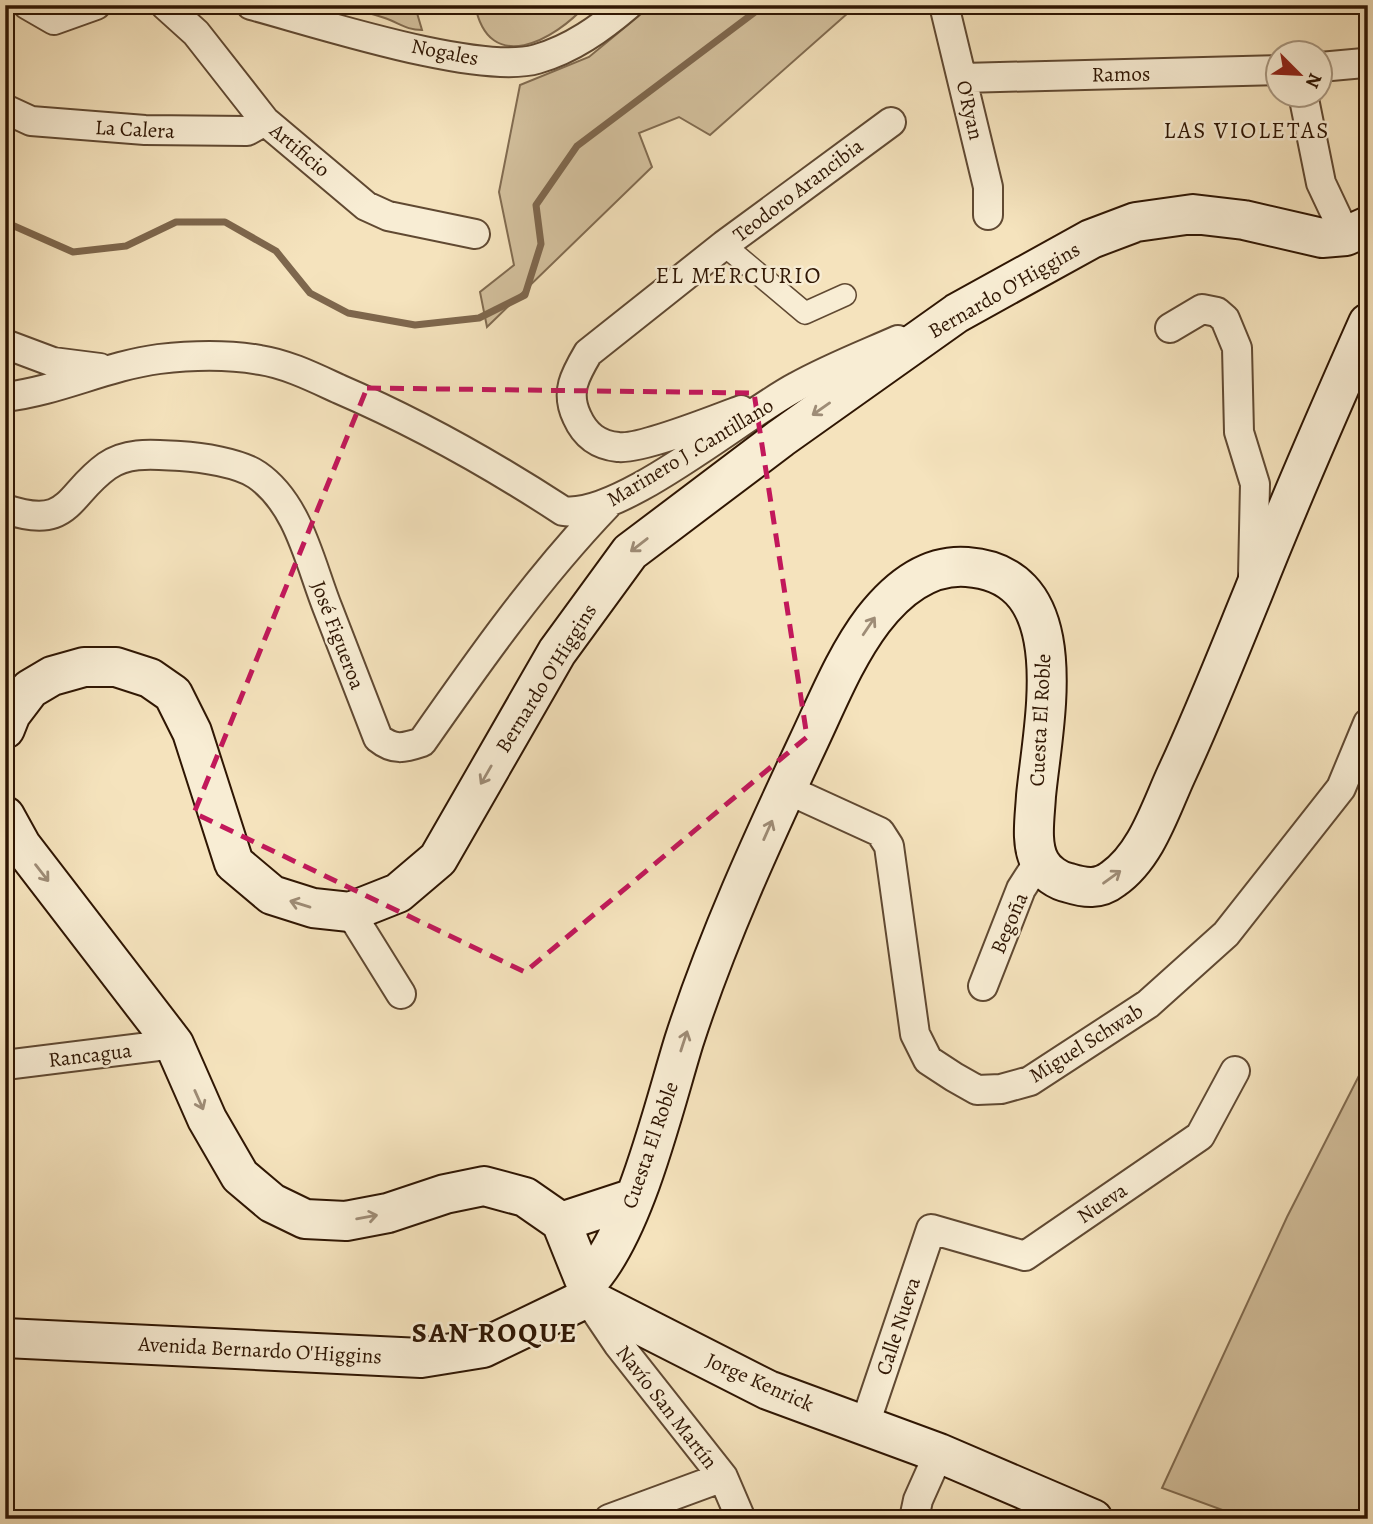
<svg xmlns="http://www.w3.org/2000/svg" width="1373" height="1524" font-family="Alegreya,serif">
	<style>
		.green { fill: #d3c09d; stroke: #816b50; stroke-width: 2 }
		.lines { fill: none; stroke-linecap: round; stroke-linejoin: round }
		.stream { stroke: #7e674d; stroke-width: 7 }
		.pedestrian-casing { stroke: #604932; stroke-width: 24 }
		.minor-casing { stroke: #604932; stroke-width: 32 }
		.secondary-casing { stroke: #2f1603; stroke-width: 42 }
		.pedestrian { stroke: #f8edd4; stroke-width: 21 }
		.minor { stroke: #f8edd4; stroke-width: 28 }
		.secondary { stroke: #f8edd4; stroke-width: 38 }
		.oneway { stroke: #9e8c76 }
		.marked { fill: none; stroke: #c2185b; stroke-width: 5; stroke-dasharray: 14 9; stroke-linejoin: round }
		.labels { text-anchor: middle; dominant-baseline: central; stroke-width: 5; stroke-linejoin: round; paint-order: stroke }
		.street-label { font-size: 21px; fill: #2f1603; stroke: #f8edd4 }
		.neighbourhood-label { font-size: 23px; letter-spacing: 2px; fill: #2f1603; stroke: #f8edd4 }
		.district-label { font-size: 28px; font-weight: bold; letter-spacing: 2px; fill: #2f1603; stroke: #f8edd4 }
	</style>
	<rect width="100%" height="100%" fill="#f5e3bd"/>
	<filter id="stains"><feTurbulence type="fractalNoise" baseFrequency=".00286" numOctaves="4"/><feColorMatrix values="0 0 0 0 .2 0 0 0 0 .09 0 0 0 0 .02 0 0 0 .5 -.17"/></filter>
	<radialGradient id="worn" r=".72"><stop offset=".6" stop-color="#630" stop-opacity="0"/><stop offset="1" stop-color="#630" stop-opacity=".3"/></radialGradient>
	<path class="green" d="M 345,5 L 396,5 L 417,13 L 422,30 C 408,30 402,25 390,20 C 375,14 360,12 345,5 Z
		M 475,5 L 586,5 C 555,40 489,77 475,5 Z
		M 652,5 L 857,5 L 710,135 L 679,117 L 639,133 L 652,167 L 487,327 L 480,292 L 514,265 L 499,192 L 520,85 L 589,57 Z
		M 1368,1058 L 1368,1519 L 1247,1519 L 1162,1488 L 1287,1217 Z"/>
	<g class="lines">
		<path class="stream" d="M 5,222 L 73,252 L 126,246 L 176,222 L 225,222 L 276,251 L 310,293 L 348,313 L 415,325 L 479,318 L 525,295 L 541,244 L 536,205 L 577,146 L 755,12 L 768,5"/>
		<g class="pedestrian-casing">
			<path id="pedestrian" d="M 724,245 L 805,313 L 845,295"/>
		</g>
		<g class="minor-casing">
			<path id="minor" d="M 28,5 L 54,20 L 96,5
				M 165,5 L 196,33 L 265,121 L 366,206 L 388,216 L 475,234
				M 251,5 C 315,22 479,76 537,59 C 572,49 601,28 628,5
				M 944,5 L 988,187 L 988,215
				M 1320,67 L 1364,63
				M 963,78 L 1278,70
				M 1303,94 L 1321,183 L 1346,236
				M 5,109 L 31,121 L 145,130 L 247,131 L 265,121
				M 1170,328 L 1202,309 L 1217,312 L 1225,319 L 1237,348 L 1239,432 L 1255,484 L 1253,576
				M 5,344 L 53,362 L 100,368
				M 5,397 C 58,391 106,366 159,359 C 193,355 226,354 260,360 C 287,364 315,378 339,389 C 418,423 491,464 563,511 C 620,519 741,416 796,387 C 828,369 864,355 898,340
				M 741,410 C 717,419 640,450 618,447 C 598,445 585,435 577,417 C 565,392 575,375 588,353 L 724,245 L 891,122
				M 5,509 C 71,531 66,495 107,466 C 129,451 155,455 180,456 C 200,457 240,463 257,475 C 299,504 310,564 328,609 C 345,652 361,695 378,738 C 394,751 404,748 422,742 C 480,659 537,578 607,505
				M 786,789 L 880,832 L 889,846 L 915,1034 L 928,1060 L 954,1077 L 977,1090 L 1001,1089 L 1030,1081 L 1148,1004 L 1226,934 L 1341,788 L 1368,723
				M 350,912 L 401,994
				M 983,986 L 1021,889 L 1039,861
				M 5,1065 L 174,1044
				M 587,1298 L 618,1344 L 723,1477 L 741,1519
				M 865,1424 L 931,1229 L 1025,1256 L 1200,1136 L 1235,1071
				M 609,1519 L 723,1477
				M 914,1519 L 918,1500 L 939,1453"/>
		</g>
		<g class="secondary-casing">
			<path id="secondary" d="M 5,729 L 11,714 L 30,689 L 52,676 L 84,667 L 116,667 L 150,678 L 173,694 L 192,732 L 234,863 L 272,895 L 313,908 L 350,912 L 398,893 L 438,859 L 557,652 L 630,552 L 781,438 L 957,313 L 1091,239 L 1136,222 L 1193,214 L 1244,220 L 1322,238 L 1346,236 L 1368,226
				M 5,816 L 21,845 L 174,1044 L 207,1119 L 240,1176 L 272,1203 L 305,1219 L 346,1221 L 388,1213 L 445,1194 L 484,1186 L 525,1197 L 561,1222 L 586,1284 L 587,1298
				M 561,1222 L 634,1198
				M 586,1284 C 634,1235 663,1109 684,1041 C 717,939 762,841 807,745 C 827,703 845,657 873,620 C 897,589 928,564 967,567 C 1078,575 1043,722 1036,796 C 1035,816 1030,844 1040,862 C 1045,872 1058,881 1069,883 C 1085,888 1099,890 1113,879 C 1146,856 1160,810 1176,775 C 1204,715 1228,654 1253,593 C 1289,502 1328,413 1368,323
				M 587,1298 L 768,1390 L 939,1453 L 1093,1519
				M 5,1338 L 421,1358 L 483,1348 L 587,1298"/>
		</g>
		<use href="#pedestrian" class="pedestrian"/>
		<use href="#minor" class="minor"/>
		<use href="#secondary" class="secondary"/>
	</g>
	<defs><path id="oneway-shaft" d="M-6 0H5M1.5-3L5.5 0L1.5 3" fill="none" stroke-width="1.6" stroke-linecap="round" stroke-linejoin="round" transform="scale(1.75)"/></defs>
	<g class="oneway">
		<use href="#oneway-shaft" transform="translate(821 409) rotate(145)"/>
		<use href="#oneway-shaft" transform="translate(639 545) rotate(142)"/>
		<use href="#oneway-shaft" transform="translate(869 626) rotate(-56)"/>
		<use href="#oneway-shaft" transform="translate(486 775) rotate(120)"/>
		<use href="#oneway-shaft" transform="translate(768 830) rotate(-66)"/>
		<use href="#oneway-shaft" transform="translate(42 873) rotate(52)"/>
		<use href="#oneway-shaft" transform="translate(1112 877) rotate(-36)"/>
		<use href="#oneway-shaft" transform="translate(300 904) rotate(-163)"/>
		<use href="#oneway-shaft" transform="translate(684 1041) rotate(-72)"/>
		<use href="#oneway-shaft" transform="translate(199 1100) rotate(66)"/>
		<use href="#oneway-shaft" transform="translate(367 1217) rotate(-10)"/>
	</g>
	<path class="marked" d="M 367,388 L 754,393 L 807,737 L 525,972 L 194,813 Z"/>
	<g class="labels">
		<g class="street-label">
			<text transform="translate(445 52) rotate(11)">Nogales</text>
			<text transform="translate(1121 74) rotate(-1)">Ramos</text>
			<text transform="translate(970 110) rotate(77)">O'Ryan</text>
			<text transform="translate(135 129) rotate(3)">La Calera</text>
			<text transform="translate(300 150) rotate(40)">Artificio</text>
			<text transform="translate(798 190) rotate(-37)">Teodoro Arancibia</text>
			<text transform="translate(1004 290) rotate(-30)">Bernardo O'Higgins</text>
			<text transform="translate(690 452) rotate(-31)">Marinero J .Cantillano</text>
			<text transform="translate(338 635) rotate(69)">José Figueroa</text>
			<text transform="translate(546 678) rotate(-58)">Bernardo O'Higgins</text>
			<text transform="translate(1040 720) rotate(-87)">Cuesta El Roble</text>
			<text transform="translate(1009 923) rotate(-67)">Begoña</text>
			<text transform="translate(1086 1043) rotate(-32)">Miguel Schwab</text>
			<text transform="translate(90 1055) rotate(-7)">Rancagua</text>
			<text transform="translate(650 1145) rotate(-71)">Cuesta El Roble</text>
			<text transform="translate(1102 1203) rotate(-34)">Nueva</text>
			<text transform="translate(898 1326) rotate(-72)">Calle Nueva</text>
			<text transform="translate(260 1350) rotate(3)">Avenida Bernardo O'Higgins</text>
			<text transform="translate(760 1382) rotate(24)">Jorge Kenrick</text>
			<text transform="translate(667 1407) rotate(52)">Navío San Martín</text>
		</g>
		<g class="neighbourhood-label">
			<text x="1247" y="130">LAS VIOLETAS</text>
			<text x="739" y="275">EL MERCURIO</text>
		</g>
		<g class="district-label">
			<text x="495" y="1333">SAN ROQUE</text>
		</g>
	</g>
	<rect width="1373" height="1524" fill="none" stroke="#f5e3bd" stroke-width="28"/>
	<rect x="7" y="7" width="1359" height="1510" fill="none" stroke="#2f1603" stroke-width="3.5"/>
	<rect x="14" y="14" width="1345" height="1496" fill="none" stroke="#2f1603" stroke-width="2"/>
	<g transform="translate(1299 74) rotate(114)"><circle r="33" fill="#f8edd4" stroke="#a89780" stroke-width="2"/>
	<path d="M0-5L12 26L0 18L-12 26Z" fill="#8f2418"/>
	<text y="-10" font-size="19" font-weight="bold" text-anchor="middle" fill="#2f1603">N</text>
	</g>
	<rect width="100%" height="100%" filter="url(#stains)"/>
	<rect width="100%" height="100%" fill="url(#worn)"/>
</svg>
